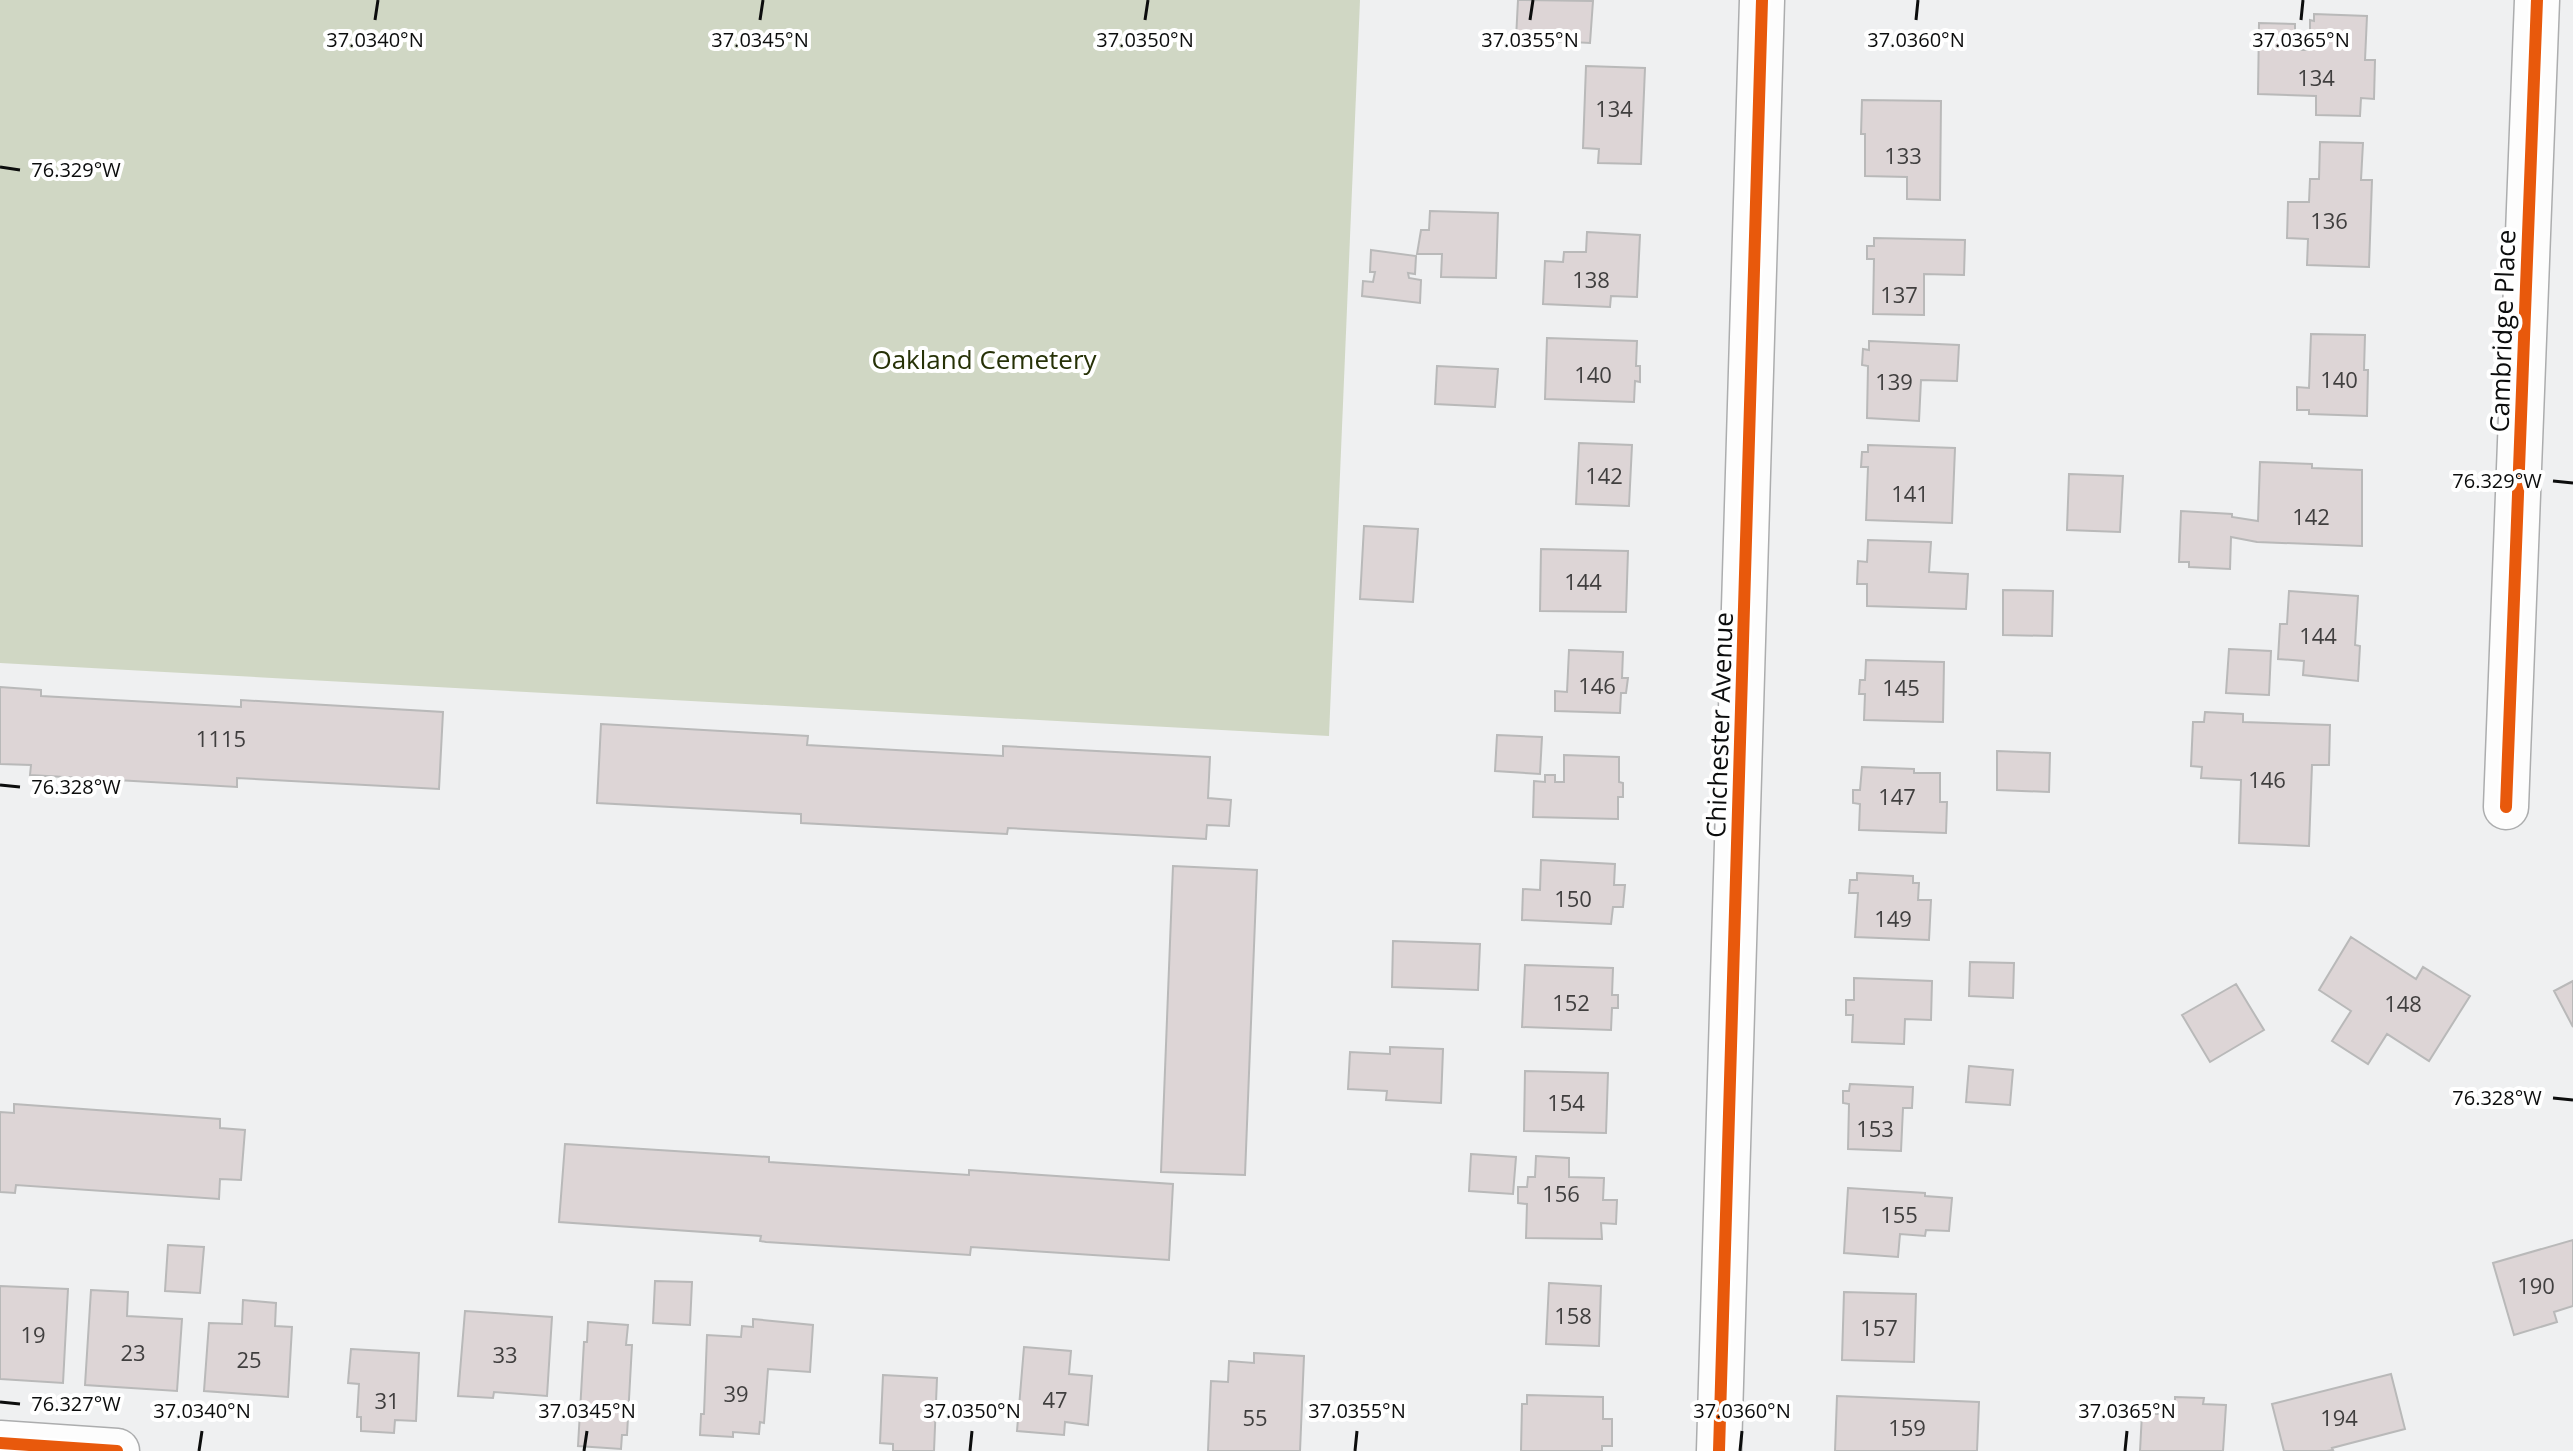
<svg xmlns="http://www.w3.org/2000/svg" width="2573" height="1451" font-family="'Open Sans',sans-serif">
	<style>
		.green { fill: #d0d7c4 }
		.building { fill: #ddd5d6; stroke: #b9b9b9; stroke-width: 2 }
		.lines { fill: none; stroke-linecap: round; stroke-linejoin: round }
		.minor-casing { stroke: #acadae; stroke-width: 47 }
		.minor { stroke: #fdfdfd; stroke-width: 44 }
		.cycleway-casing { stroke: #fff; stroke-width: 17 }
		.cycleway { stroke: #e8590c; stroke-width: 12 }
		.ticks { fill: none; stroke: #0c0d0d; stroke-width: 3 }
		.labels { text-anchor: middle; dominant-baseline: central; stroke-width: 8; stroke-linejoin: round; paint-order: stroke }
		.number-label { font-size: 22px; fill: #403f3f }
		.street-label { font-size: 26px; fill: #0c0d0d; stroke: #fff }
		.park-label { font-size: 26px; fill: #263106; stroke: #fff }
		.ticks-label { font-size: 20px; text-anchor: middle; fill: #0c0d0d; stroke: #fff; stroke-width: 8; stroke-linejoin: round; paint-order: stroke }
	</style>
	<rect width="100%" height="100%" fill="#eff0f1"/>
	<path class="green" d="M 0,0 L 1360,0 L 1329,736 L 0,663 Z"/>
	<path class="building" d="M 1518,0 L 1593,1 L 1590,43 L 1516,39 Z
		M 2314,14 L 2367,16 L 2365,60 L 2375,60 L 2374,99 L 2361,98 L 2360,116 L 2316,115 L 2316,96 L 2258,94 L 2259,23 L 2295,24 L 2295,50 L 2310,50 L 2310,20 L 2314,21 Z
		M 1586,66 L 1645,68 L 1641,164 L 1598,163 L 1599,149 L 1583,148 Z
		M 1862,100 L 1941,101 L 1940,200 L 1907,199 L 1907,177 L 1865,176 L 1865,134 L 1861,134 Z
		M 2320,142 L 2363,143 L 2361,180 L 2372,180 L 2369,267 L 2307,265 L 2308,239 L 2287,238 L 2288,202 L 2309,202 L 2310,179 L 2319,179 Z
		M 1430,211 L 1498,213 L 1496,278 L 1441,277 L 1442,254 L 1417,254 L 1421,230 L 1429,230 Z
		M 1587,232 L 1640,235 L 1637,297 L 1611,296 L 1610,307 L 1543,304 L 1545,261 L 1563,262 L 1564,252 L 1586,252 Z
		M 1874,238 L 1965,240 L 1964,275 L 1924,274 L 1924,315 L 1873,314 L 1874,259 L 1867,259 L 1867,246 L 1874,246 Z
		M 1371,250 L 1416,256 L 1415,274 L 1408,273 L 1409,278 L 1421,280 L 1420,303 L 1362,296 L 1363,281 L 1373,282 L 1375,272 L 1370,272 Z
		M 2311,334 L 2365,335 L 2364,370 L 2368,370 L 2367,416 L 2309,414 L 2309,410 L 2297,410 L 2297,387 L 2309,388 Z
		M 1547,338 L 1637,341 L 1636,366 L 1640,366 L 1640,382 L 1635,381 L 1634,402 L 1545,399 Z
		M 1869,341 L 1959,345 L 1957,381 L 1921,380 L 1919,421 L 1867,418 L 1868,366 L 1862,365 L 1863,349 L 1869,350 Z
		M 1437,366 L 1498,369 L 1495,407 L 1435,404 Z
		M 1579,443 L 1632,445 L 1629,506 L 1576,504 Z
		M 1868,445 L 1955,448 L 1952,523 L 1866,520 L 1868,467 L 1861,467 L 1862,452 L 1868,452 Z
		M 2260,462 L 2312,464 L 2312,468 L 2362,470 L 2362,546 L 2257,542 L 2231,537 L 2230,569 L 2189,567 L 2189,562 L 2179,562 L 2181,511 L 2232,514 L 2232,517 L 2258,521 Z
		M 2069,474 L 2123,476 L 2120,532 L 2067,530 Z
		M 1364,526 L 1418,529 L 1413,602 L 1360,599 Z
		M 1868,540 L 1931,542 L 1929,572 L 1968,574 L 1966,609 L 1867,606 L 1867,584 L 1857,584 L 1858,561 L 1867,562 Z
		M 1541,549 L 1628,551 L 1626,612 L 1540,611 Z
		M 2003,590 L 2053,591 L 2052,636 L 2003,635 Z
		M 2289,591 L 2358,596 L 2355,645 L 2360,646 L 2358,681 L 2303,675 L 2304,661 L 2278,659 L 2280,624 L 2287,624 Z
		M 2229,649 L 2271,651 L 2269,695 L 2226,693 Z
		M 1569,650 L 1623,652 L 1622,678 L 1628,678 L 1626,693 L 1621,693 L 1620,713 L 1555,711 L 1555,691 L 1567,692 Z
		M 1866,660 L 1944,662 L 1943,722 L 1864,720 L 1865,694 L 1859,694 L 1860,680 L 1865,680 Z
		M 0,687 L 41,690 L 41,696 L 241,707 L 241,700 L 443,712 L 439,789 L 237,778 L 237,787 L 30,775 L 31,765 L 0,764 Z
		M 2205,712 L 2243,714 L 2243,722 L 2330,725 L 2329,765 L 2312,765 L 2309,846 L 2239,843 L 2241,780 L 2201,778 L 2202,767 L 2191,766 L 2193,722 L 2204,722 Z
		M 601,724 L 808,736 L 807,745 L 1003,756 L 1003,746 L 1210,757 L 1208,798 L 1231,800 L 1229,826 L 1207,825 L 1206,839 L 1008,828 L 1007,834 L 801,823 L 801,814 L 597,803 Z
		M 1497,735 L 1542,737 L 1540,774 L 1495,771 Z
		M 1997,751 L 2050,753 L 2049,792 L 1997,790 Z
		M 1564,755 L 1619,757 L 1619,782 L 1623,783 L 1623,797 L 1618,797 L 1618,819 L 1533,817 L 1534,781 L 1545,782 L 1545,775 L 1555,775 L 1555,782 L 1564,782 Z
		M 1862,767 L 1914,769 L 1914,773 L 1940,773 L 1940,802 L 1947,802 L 1946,833 L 1859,830 L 1860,804 L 1853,803 L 1853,790 L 1860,790 Z
		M 1541,860 L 1615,864 L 1614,885 L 1625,885 L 1623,907 L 1613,907 L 1611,924 L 1522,920 L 1523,889 L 1540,890 Z
		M 1173,866 L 1257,870 L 1245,1175 L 1161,1172 Z
		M 1857,873 L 1913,876 L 1913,883 L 1919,883 L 1918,900 L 1931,900 L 1929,940 L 1855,937 L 1858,893 L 1849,893 L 1850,880 L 1857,880 Z
		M 2351,937 L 2416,979 L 2423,967 L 2470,996 L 2429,1061 L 2387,1034 L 2368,1064 L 2332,1041 L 2351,1011 L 2319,990 Z
		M 1393,941 L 1480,944 L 1478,990 L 1392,987 Z
		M 1970,962 L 2014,963 L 2013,998 L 1969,996 Z
		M 1525,965 L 1613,968 L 1612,995 L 1618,995 L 1618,1008 L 1612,1008 L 1611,1030 L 1522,1027 Z
		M 1854,978 L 1932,981 L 1931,1020 L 1905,1019 L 1904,1044 L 1852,1042 L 1853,1015 L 1846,1015 L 1846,1000 L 1854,1000 Z
		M 2573,981 L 2573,1027 L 2554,991 Z
		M 2236,984 L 2264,1030 L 2210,1062 L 2182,1015 Z
		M 1390,1047 L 1443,1049 L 1441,1103 L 1386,1100 L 1387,1091 L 1348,1089 L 1350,1052 L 1390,1054 Z
		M 1969,1066 L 2013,1070 L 2010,1105 L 1966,1102 Z
		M 1525,1071 L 1608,1073 L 1606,1133 L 1524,1131 Z
		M 1850,1084 L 1913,1087 L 1912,1108 L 1903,1108 L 1901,1151 L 1848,1149 L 1849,1104 L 1843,1103 L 1843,1091 L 1849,1091 Z
		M 14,1104 L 220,1119 L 220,1128 L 245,1130 L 241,1180 L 220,1179 L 219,1199 L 16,1185 L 15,1193 L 0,1192 L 0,1112 L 14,1113 Z
		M 565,1144 L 769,1157 L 769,1162 L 969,1175 L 969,1170 L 1173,1184 L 1169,1260 L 971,1247 L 970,1255 L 766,1242 L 760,1241 L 761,1236 L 559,1222 Z
		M 1471,1154 L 1516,1157 L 1513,1194 L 1469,1191 Z
		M 1536,1156 L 1569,1158 L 1569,1177 L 1604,1178 L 1603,1200 L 1617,1200 L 1616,1224 L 1601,1223 L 1602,1239 L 1526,1238 L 1527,1204 L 1518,1203 L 1518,1187 L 1527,1187 L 1528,1177 L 1535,1177 Z
		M 1848,1188 L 1925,1193 L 1925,1196 L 1952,1198 L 1949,1231 L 1926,1230 L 1925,1236 L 1900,1234 L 1898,1257 L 1844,1253 Z
		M 2573,1240 L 2573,1306 L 2554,1312 L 2557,1322 L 2514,1335 L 2493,1263 Z
		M 168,1245 L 204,1247 L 200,1293 L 165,1291 Z
		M 655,1281 L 692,1282 L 690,1325 L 653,1323 Z
		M 1549,1283 L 1601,1286 L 1599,1346 L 1546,1344 Z
		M 0,1286 L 68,1289 L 63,1383 L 0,1379 Z
		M 91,1290 L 128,1292 L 127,1316 L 182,1319 L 177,1391 L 85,1385 Z
		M 1844,1292 L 1916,1294 L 1914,1362 L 1842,1360 Z
		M 243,1300 L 276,1303 L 275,1326 L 292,1327 L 288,1397 L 204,1391 L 209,1323 L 242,1324 Z
		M 465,1311 L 552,1317 L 547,1396 L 494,1392 L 493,1398 L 458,1396 Z
		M 753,1319 L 813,1325 L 810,1372 L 768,1369 L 764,1423 L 760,1422 L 759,1434 L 733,1432 L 733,1437 L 700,1435 L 701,1414 L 704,1414 L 707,1335 L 741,1337 L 742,1326 L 753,1327 Z
		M 588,1322 L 628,1325 L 626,1345 L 632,1345 L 627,1435 L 622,1435 L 621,1449 L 578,1446 L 584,1342 L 587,1342 Z
		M 1024,1347 L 1071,1351 L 1069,1374 L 1092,1376 L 1088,1425 L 1065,1422 L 1064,1435 L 1017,1431 Z
		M 351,1349 L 419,1353 L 416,1421 L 395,1420 L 394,1433 L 361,1431 L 361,1417 L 357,1417 L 359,1384 L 348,1383 Z
		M 1254,1353 L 1304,1356 L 1300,1451 L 1208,1451 L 1211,1381 L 1228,1382 L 1229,1361 L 1254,1363 Z
		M 2391,1374 L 2405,1429 L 2332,1448 L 2333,1450 L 2327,1451 L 2284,1451 L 2272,1404 Z
		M 883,1375 L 937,1378 L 934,1451 L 893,1451 L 893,1444 L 880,1443 Z
		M 1527,1395 L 1603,1397 L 1603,1419 L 1612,1419 L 1612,1446 L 1602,1446 L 1602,1451 L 1521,1451 L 1522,1404 L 1527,1404 Z
		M 1837,1396 L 1979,1402 L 1977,1451 L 1835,1451 Z
		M 2175,1397 L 2204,1398 L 2203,1404 L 2226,1405 L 2223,1451 L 2140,1451 L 2142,1413 L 2175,1415 Z"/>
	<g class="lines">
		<g class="minor-casing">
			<path id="minor" d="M 2506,807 L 2537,0
				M 0,1443 L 117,1451
				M 1719,1451 L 1762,0"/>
		</g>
		<use href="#minor" class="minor"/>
		<g class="cycleway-casing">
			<path id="cycleway" d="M 2506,807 L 2537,0
				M 0,1443 L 117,1451
				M 1719,1451 L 1762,0"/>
		</g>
		<use href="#cycleway" class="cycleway"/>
	</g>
	<path class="ticks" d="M 375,20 L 378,0M 760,20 L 763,0M 1145,20 L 1148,0M 1530,20 L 1533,0M 1916,20 L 1918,0M 2301,20 L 2303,0M 0,167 L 20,170M 2553,481 L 2573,483M 0,785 L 20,787M 2553,1098 L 2573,1100M 0,1402 L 20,1404M 199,1451 L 202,1431M 584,1451 L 587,1431M 970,1451 L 972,1431M 1355,1451 L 1357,1431M 1740,1451 L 1742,1431M 2125,1451 L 2127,1431"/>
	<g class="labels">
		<g class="number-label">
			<text x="2316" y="77">134</text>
			<text x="1614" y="108">134</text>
			<text x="1903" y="155">133</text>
			<text x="2329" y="220">136</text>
			<text x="1591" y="279">138</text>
			<text x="1899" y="294">137</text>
			<text x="1593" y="374">140</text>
			<text x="2339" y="379">140</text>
			<text x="1894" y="381">139</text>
			<text x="1604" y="475">142</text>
			<text x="1910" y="493">141</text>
			<text x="2311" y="516">142</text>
			<text x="1583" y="581">144</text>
			<text x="2318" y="635">144</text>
			<text x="1597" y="685">146</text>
			<text x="1901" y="687">145</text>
			<text x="221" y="738">1115</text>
			<text x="2267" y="779">146</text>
			<text x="1897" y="796">147</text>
			<text x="1573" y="898">150</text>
			<text x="1893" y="918">149</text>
			<text x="1571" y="1002">152</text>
			<text x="2403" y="1003">148</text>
			<text x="1566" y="1102">154</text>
			<text x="1875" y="1128">153</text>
			<text x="1561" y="1193">156</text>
			<text x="1899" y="1214">155</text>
			<text x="2536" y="1285">190</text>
			<text x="1573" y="1315">158</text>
			<text x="1879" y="1327">157</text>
			<text x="33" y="1334">19</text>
			<text x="133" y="1352">23</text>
			<text x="505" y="1354">33</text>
			<text x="249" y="1359">25</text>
			<text x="736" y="1393">39</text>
			<text x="1055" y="1399">47</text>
			<text x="387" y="1400">31</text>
			<text x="1255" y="1417">55</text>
			<text x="2339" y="1417">194</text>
			<text x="1907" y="1427">159</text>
		</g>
		<g class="street-label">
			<text transform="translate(2502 331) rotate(-88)">Cambridge Place</text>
			<text transform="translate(1719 725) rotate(-88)">Chichester Avenue</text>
		</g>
		<g class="park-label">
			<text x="984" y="359">Oakland Cemetery</text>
		</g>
	</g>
	<g class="ticks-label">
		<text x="375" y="47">37.0340°N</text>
		<text x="760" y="47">37.0345°N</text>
		<text x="1145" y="47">37.0350°N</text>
		<text x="1530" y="47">37.0355°N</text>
		<text x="1916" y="47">37.0360°N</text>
		<text x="2301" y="47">37.0365°N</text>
		<text x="76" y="177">76.329°W</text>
		<text x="2497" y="488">76.329°W</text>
		<text x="76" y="794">76.328°W</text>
		<text x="2497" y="1105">76.328°W</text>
		<text x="76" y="1411">76.327°W</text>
		<text x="202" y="1418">37.0340°N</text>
		<text x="587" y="1418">37.0345°N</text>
		<text x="972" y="1418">37.0350°N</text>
		<text x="1357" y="1418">37.0355°N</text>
		<text x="1742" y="1418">37.0360°N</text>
		<text x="2127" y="1418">37.0365°N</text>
	</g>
</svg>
